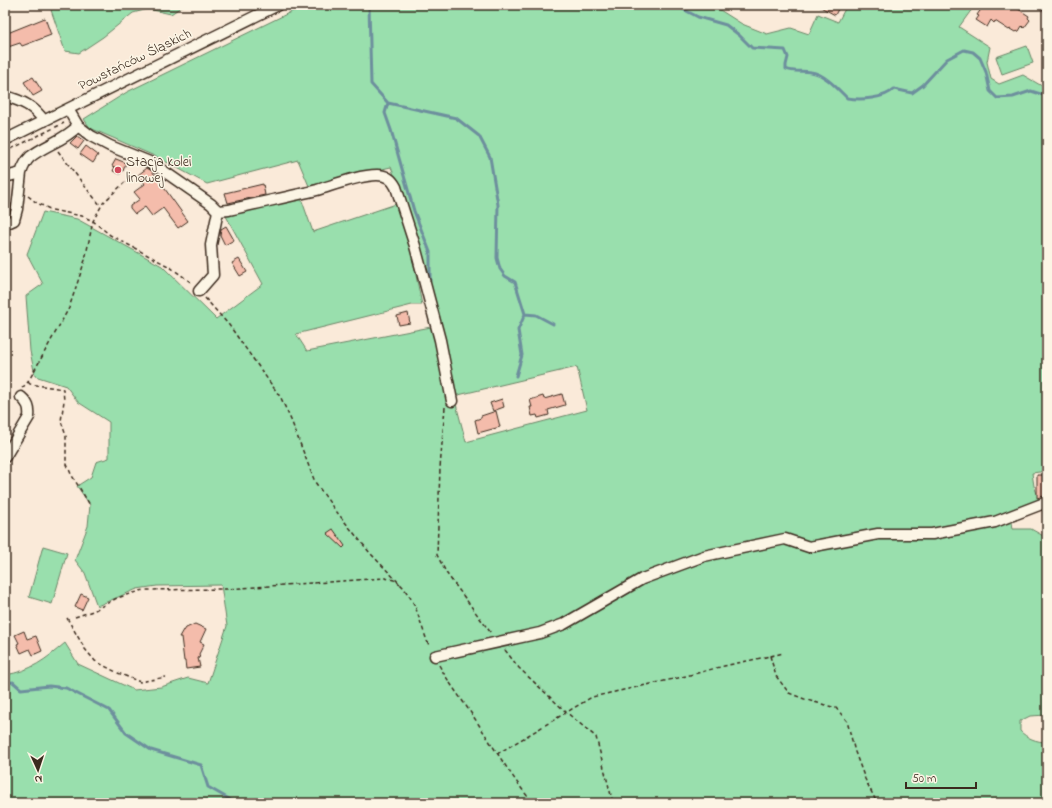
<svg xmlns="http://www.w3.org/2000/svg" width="1052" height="808" font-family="'Indie Flower',sans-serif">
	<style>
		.green { fill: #99dfad; stroke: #6a8466 }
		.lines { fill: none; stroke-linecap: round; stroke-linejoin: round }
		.stream { stroke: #6d8f9d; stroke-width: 3 }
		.building { fill: #f4bcab; stroke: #3b2a1e }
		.minor-casing { stroke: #3b2a1e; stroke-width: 13 }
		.path { stroke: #3b2a1e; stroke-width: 1.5; stroke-dasharray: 4 3; stroke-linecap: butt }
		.minor { stroke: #fcf5e5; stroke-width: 10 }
		.poi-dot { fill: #d1495b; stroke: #fcf5e5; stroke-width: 1.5 }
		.labels { text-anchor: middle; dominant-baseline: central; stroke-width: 3; stroke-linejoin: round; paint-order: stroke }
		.street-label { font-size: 14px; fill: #3b2a1e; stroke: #fcf5e5 }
		.poi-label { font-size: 14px; fill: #3b2a1e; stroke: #fcf5e5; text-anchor: start }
	</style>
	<rect width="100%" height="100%" fill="#faead9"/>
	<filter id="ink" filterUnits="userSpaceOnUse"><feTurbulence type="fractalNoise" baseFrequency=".025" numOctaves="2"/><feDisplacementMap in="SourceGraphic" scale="8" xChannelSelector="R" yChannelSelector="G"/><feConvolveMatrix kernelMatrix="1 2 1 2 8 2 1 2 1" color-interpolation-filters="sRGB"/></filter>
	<g filter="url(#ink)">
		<path class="green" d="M 59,5 L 184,5 L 171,14 L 148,9 L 133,13 L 103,37 L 79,53 L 65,51 L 51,10 Z
			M 305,5 L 712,5 L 742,24 L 767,34 L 791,28 L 809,34 L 818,14 L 838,22 L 847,5 L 975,5 L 959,27 L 990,47 L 987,62 L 991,79 L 999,84 L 1023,75 L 1047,89 L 1047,471 L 1032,473 L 1034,486 L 1042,506 L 1011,515 L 1013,529 L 1031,529 L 1047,538 L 1047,715 L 1030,716 L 1020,721 L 1020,731 C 1027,738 1036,742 1047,742 L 1047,803 L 5,803 L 5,675 C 31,671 45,660 65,643 L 78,664 L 134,690 L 161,687 L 188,678 L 208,683 L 227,626 L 221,585 L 157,586 L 137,589 L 97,606 L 85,573 L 75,560 L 88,526 L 90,505 L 77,486 L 91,477 L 96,462 L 109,458 L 109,422 L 78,402 L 66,386 L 35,376 L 30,351 L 26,296 L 43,284 L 27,254 L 43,212 L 77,219 L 162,266 L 216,319 L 263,284 L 226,216 L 301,198 L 313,232 L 396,204 L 408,236 L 422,305 L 412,305 L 296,334 L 307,351 L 431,327 L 442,366 L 449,405 L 456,404 L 466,442 L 587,410 L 577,367 L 454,396 L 416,231 L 391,167 L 309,186 L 298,160 L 207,184 L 159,158 L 90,128 L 84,119 L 127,92 Z
			M 1027,46 L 1033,63 L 1002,74 L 996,57 Z
			M 43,546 L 67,553 L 52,604 L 29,597 Z"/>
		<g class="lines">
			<path class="stream" d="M 369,5 L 371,84 L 388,103 L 456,118 L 479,136 L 490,157 L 498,205 L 497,258 L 500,269 L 505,276 L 515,282 L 525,314 L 518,330 L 522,355 L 516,376
				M 675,5 L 698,17 L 726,25 L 739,35 L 752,48 L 785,50 L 788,57 L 786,65 L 786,69 C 795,73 802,70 811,72 C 825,74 838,89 847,98 C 861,100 884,99 894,89 L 912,93 L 923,85 L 947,59 L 964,50 L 973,52 L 980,58 L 986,72 L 990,91 L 997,98 L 1013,97 L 1031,91 L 1047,96
				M 388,103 L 385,113 L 391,130 L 414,211 L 430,252 L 430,281
				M 525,314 L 536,315 L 553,324
				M 5,683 L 13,682 L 21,689 L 49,686 L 66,688 L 109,710 L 126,733 L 151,750 L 201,765 L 208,787 L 236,803"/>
		</g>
		<path class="building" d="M 817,5 L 840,5 L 835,15 Z
			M 984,5 L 1012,5 L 1029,16 L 1028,18 L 1030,20 L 1024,28 L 1022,26 L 1019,31 L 1015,32 L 1010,29 L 1009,30 L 995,21 L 994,23 L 991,20 L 987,27 L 976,20 L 979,16 L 977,15 Z
			M 45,18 L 51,35 L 22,46 L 20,43 L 5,48 L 5,34 Z
			M 33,77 L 42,91 L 33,96 L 24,82 Z
			M 77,136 L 84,141 L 78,149 L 70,143 Z
			M 86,146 L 98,155 L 93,163 L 80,154 Z
			M 116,159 L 126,163 L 123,171 L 121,170 L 120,174 L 113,171 L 115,167 L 112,166 Z
			M 147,168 L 152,171 L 188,221 L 178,228 L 163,208 L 152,216 L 145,207 L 135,214 L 130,208 L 130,206 L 140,199 L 134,192 L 145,184 L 138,175 Z
			M 263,184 L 265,195 L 228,203 L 225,193 Z
			M 5,201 L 11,204 L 9,215 L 5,217 Z
			M 226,226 L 234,240 L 225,245 L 220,235 L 221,229 Z
			M 239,259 L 247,272 L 240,276 L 232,263 Z
			M 408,313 L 410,323 L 399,325 L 397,316 Z
			M 562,394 L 565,405 L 548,410 L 549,415 L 538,418 L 537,415 L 532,416 L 530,407 L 532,407 L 530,400 L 543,396 L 544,399 Z
			M 502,399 L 504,407 L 493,411 L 490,403 Z
			M 496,411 L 500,427 L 478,433 L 475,420 L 481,418 L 481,416 Z
			M 1037,475 L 1047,475 L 1047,495 L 1037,498 Z
			M 333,529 L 345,546 L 343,548 L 327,533 Z
			M 81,594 L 88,597 L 82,610 L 75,607 Z
			M 195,624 L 206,629 L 200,642 L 204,644 L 199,654 L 200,657 L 198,658 L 200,667 L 186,669 L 185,661 L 184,661 L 181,637 L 179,637 L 183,630 L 184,631 L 186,628 Z
			M 24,631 L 27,639 L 36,636 L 42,651 L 33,655 L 30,649 L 21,653 L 17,644 L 19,643 L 15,635 Z"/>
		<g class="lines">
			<g class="minor-casing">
				<path id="minor" d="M 1046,5 L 1047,6
					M 5,96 C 22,101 34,106 44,121
					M 68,109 L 78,126 L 91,136 L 110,146 L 152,163 L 211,204 L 218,211 L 229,210 C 258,203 288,197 317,190 C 334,185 359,175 377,175 C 387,175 392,179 396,187 L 415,246 L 440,340 L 452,401
					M 5,140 L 278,5
					M 5,177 L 21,173 C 23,167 26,161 30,157 C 45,145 65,140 78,126
					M 5,224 L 14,220 L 17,209 L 21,173
					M 199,291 L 213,275 L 211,245 L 218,211
					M 5,457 L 29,417 C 30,408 28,403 21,397
					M 435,656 L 540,633 L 564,624 L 642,579 L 704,556 L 785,539 L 809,547 L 878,534 L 932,534 L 995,522 L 1047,502"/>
			</g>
			<path class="path" d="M 58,151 L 87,189 L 101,206
				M 5,152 L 64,123
				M 28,196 L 37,203 L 52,210 L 82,216 L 93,221 L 110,235 L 170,267 L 192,283
				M 205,298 L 229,325 L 281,398 L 291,420 L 315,482 L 332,506 L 370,553 L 403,587 L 410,597 L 415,606 L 427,641 L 430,647
				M 28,382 L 30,384 L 63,389 L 64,401 L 61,421 L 66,436 L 66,462 L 71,474 L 90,505
				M 22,388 L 28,382 L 69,308 L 85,260 L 93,221 L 103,203 L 125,182
				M 445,407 L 440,468 L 437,555 L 447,574 L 491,633
				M 75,617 L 93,611 L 117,598 L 144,590 L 226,589 L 385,578 L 394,580 L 400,584
				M 67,618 L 85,649 L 95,661 L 118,673 L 140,682 L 166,677
				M 505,650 L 519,668 L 566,712 L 596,737 L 613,803
				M 770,656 L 776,676 L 789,693 L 807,700 L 836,708 L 847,721 L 855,752 L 865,779 L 877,803
				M 439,665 C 450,685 464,702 477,722 C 495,749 512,778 533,803
				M 497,754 L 592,697 L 678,678 L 724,666 L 784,653"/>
			<use href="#minor" class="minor"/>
		</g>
	</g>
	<circle class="poi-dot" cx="118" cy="170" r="4"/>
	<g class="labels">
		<g class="street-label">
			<text transform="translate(135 60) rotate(-26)">Powstańców Śląskich</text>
		</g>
		<g class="poi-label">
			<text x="126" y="162">Stacja kolei<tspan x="126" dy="16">linowej</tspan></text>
		</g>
	</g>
	<rect width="1052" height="808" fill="none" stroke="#fcf5e5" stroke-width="20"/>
	<rect x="10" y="10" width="1032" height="788" fill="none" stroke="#3b2a1e" stroke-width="1.5" filter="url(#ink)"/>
	<g transform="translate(38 770) rotate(177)" stroke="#fcf5e5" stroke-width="3" paint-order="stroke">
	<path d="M0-3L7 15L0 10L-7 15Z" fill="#3b2a1e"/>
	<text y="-6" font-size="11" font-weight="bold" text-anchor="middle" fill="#3b2a1e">N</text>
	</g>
	<path d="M906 782v6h70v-6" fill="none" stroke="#3b2a1e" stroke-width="2"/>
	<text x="912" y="782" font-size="12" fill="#3b2a1e" stroke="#fcf5e5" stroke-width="3" paint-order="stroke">50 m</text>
</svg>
